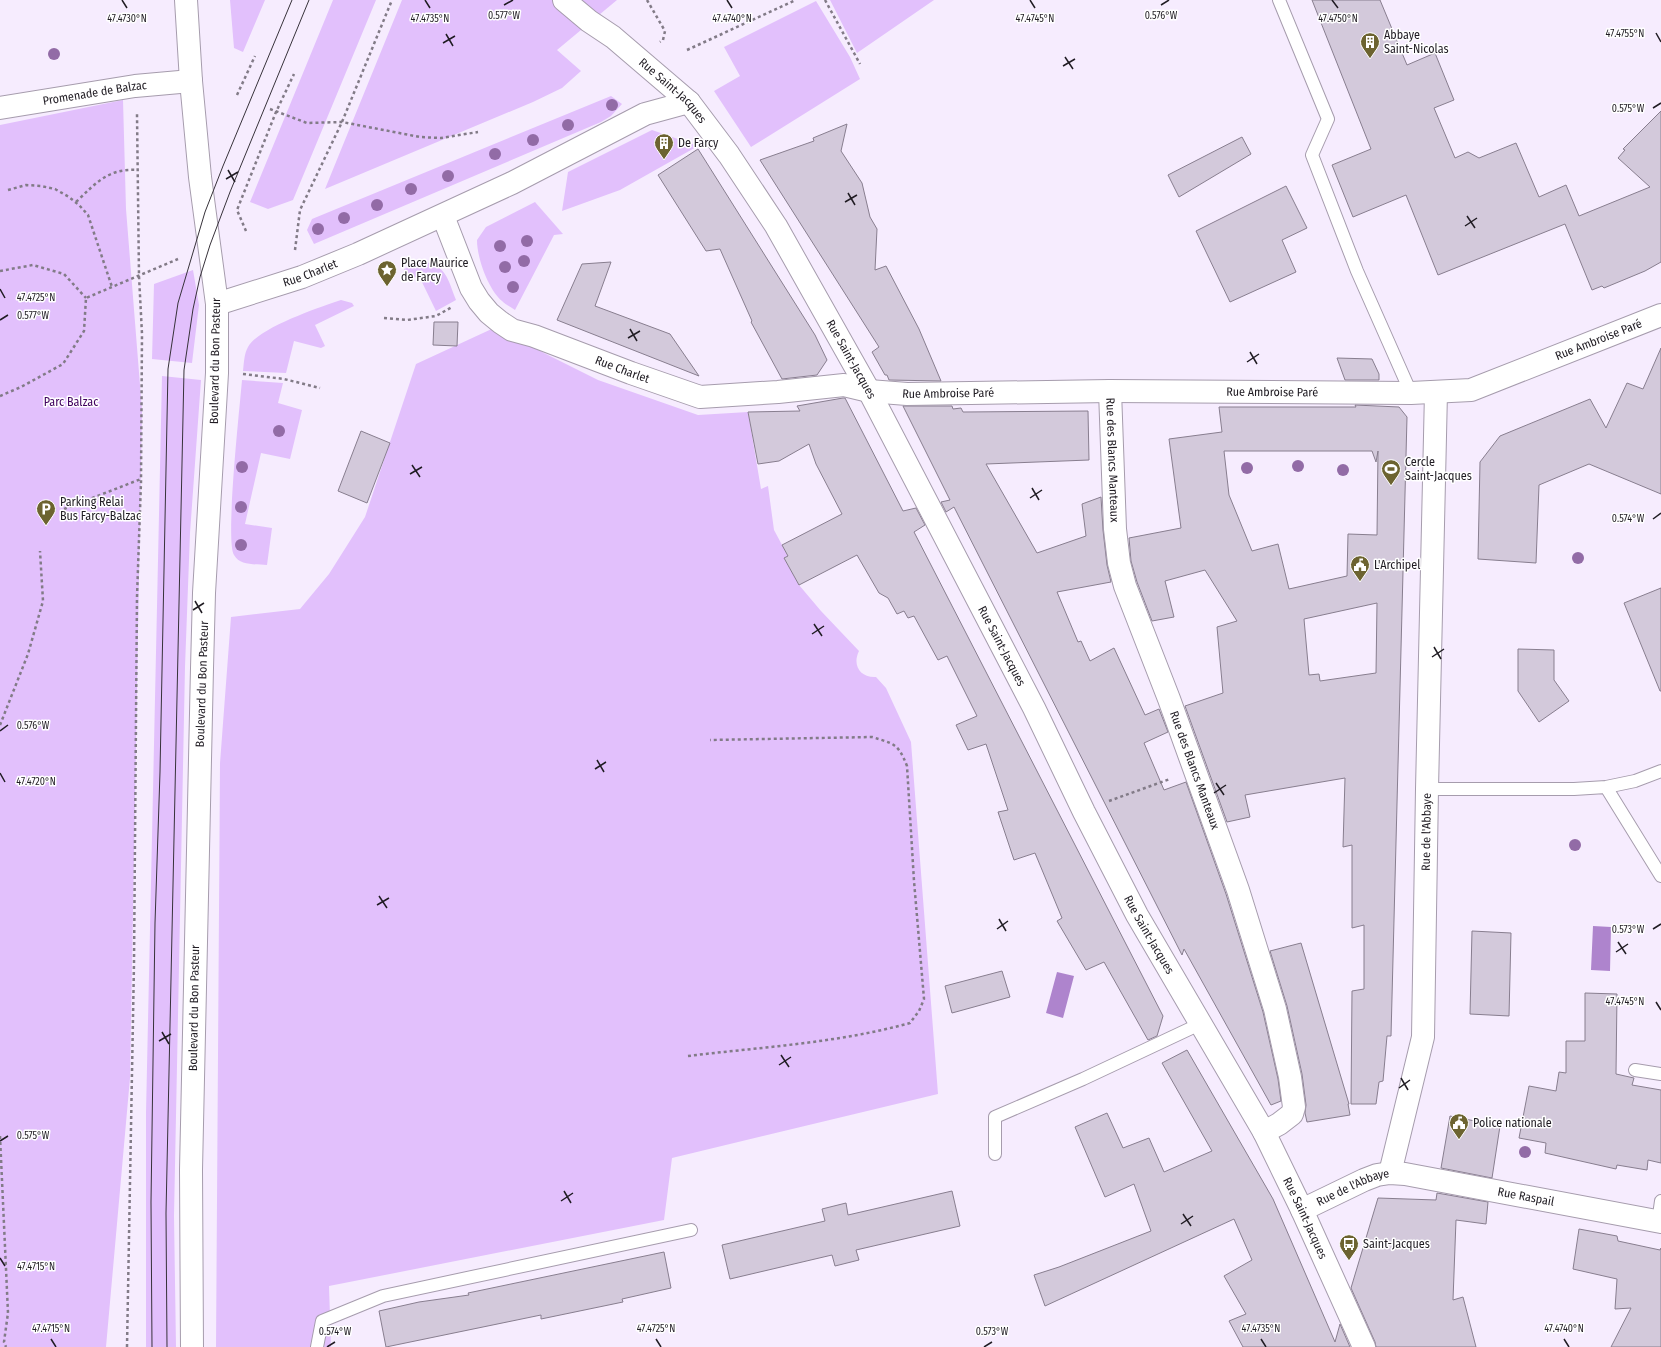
<svg xmlns="http://www.w3.org/2000/svg" width="1661" height="1347" font-family="'Fira Sans Condensed',sans-serif">
	<style>
		.green { fill: #e2c0fc }
		.water { fill: #ae84cd }
		.building { fill: #d3c9db; stroke: #887e8f; fill-rule: evenodd }
		.lines { fill: none; stroke-linecap: round; stroke-linejoin: round }
		.service-casing { stroke: #a69cad; stroke-width: 14 }
		.minor-casing { stroke: #a69cad; stroke-width: 24 }
		.tertiary-casing { stroke: #a69cad; stroke-width: 24 }
		.path { stroke: #827b87; stroke-width: 2.5; stroke-dasharray: 3 3; stroke-linecap: butt }
		.service { stroke: #fff; stroke-width: 12 }
		.minor { stroke: #fff; stroke-width: 22 }
		.tertiary { stroke: #fff; stroke-width: 22 }
		.tram { stroke: #37323a; stroke-width: 1 }
		.tree { fill: #926ba6 }
		.ticks { fill: none; stroke: #201c23; stroke-width: 1.5 }
		.labels { text-anchor: middle; dominant-baseline: central; stroke-width: 3; stroke-linejoin: round; paint-order: stroke }
		.poi-label { font-size: 12px; fill: #201c23; stroke: #fff; text-anchor: start }
		.street-label { font-size: 12px; fill: #201c23; stroke: #fff }
		.park-label { font-size: 12px; fill: #40025e; stroke: #fff }
		.ticks-label { font-size: 10px; text-anchor: middle; fill: #201c23; stroke: #fff; stroke-width: 3; stroke-linejoin: round; paint-order: stroke }
	</style>
	<rect width="100%" height="100%" fill="#f6ecfe"/>
	<path class="green" d="M 230,0 L 265,0 L 243,52 L 234,48 Z
		M 333,0 L 376,0 L 293,200 L 268,209 L 250,202 Z
		M 402,0 L 617,0 L 557,50 L 581,71 L 562,88 L 533,102 L 325,189 Z
		M 830,0 L 934,0 L 857,53 Z
		M 816,1 L 850,57 L 860,79 L 751,147 L 714,91 L 740,76 L 724,47 Z
		M 611,96 L 622,104 L 611,116 L 601,122 L 314,244 L 307,230 L 312,219 Z
		M 123,100 L 126,209 L 142,410 L 130,1078 L 106,1347 L 0,1347 L 0,125 Z
		M 652,130 L 698,146 L 620,190 L 562,211 L 568,172 Z
		M 535,202 L 563,234 L 554,235 L 553,237 L 515,310 C 511,307 506,305 502,301 C 488,289 477,258 477,240 L 486,227 Z
		M 421,262 C 446,263 448,280 456,300 L 436,311 L 419,276 L 410,279 L 404,269 Z
		M 193,270 L 199,305 L 192,363 L 152,359 L 154,284 Z
		M 341,300 L 352,303 L 354,306 L 315,325 L 325,346 L 321,348 L 294,341 L 286,373 L 243,371 C 244,363 244,354 248,347 C 258,328 320,307 341,300 Z
		M 496,327 L 544,353 L 598,380 L 698,415 L 748,412 L 761,489 L 768,486 L 774,530 L 788,556 L 784,558 L 799,585 L 821,611 L 859,651 C 852,665 860,678 876,677 L 886,688 L 911,742 L 938,1094 L 672,1158 L 664,1220 L 329,1286 L 331,1347 L 216,1347 L 220,763 L 231,617 L 300,609 L 329,574 L 365,517 L 416,364 Z
		M 162,376 L 201,380 L 190,533 L 185,667 L 174,1216 L 176,1347 L 146,1347 L 146,1113 Z
		M 242,380 L 283,383 L 278,403 L 302,410 L 290,459 L 261,453 L 245,524 L 272,528 L 267,565 C 256,564 240,566 234,555 C 225,541 240,405 242,380 Z"/>
	<path class="water" d="M 1593,926 L 1611,927 L 1610,971 L 1591,970 Z
		M 1057,972 L 1074,976 L 1063,1018 L 1046,1013 Z"/>
	<path class="building" d="M 1312,0 L 1380,0 L 1407,65 L 1435,53 L 1454,100 L 1434,108 L 1455,158 L 1468,152 L 1479,158 L 1516,143 L 1539,197 L 1566,185 L 1579,216 L 1650,187 L 1618,158 L 1625,150 L 1623,149 L 1661,111 L 1661,262 L 1645,271 L 1604,288 L 1602,286 L 1592,290 L 1565,224 L 1438,275 L 1406,195 L 1353,217 L 1332,165 L 1371,149 Z
		M 847,124 L 841,151 L 862,183 L 870,217 L 877,229 L 875,270 L 886,266 L 919,329 L 941,381 L 889,380 L 887,375 L 885,375 L 872,352 L 879,347 L 760,160 L 814,141 L 813,138 Z
		M 1242,137 L 1251,154 L 1179,197 L 1168,175 Z
		M 698,149 L 815,335 L 827,360 L 817,375 L 782,379 L 751,322 L 752,321 L 720,249 L 706,251 L 658,175 Z
		M 1286,186 L 1307,228 L 1282,240 L 1296,272 L 1230,302 L 1196,231 Z
		M 611,262 L 595,306 L 670,334 L 699,376 L 557,320 L 582,264 Z
		M 434,322 L 458,322 L 457,346 L 433,345 Z
		M 1661,348 L 1661,494 L 1589,464 L 1539,485 L 1536,563 L 1478,559 L 1480,462 L 1500,436 L 1590,399 L 1606,428 L 1627,383 L 1643,389 Z
		M 1337,358 L 1372,359 L 1379,374 L 1379,380 L 1345,380 Z
		M 843,398 L 845,398 L 903,511 L 916,508 L 925,525 L 914,532 L 1163,1016 L 1157,1036 L 1148,1040 L 1104,962 L 1086,970 L 1057,921 L 1062,918 L 1035,853 L 1014,860 L 998,812 L 1008,810 L 986,744 L 968,750 L 956,725 L 977,716 L 947,656 L 938,660 L 914,616 L 908,618 L 904,611 L 897,614 L 888,598 L 879,593 L 857,555 L 799,585 L 784,558 L 788,556 L 782,545 L 842,514 L 816,464 L 809,444 L 779,461 L 758,464 L 748,412 L 800,411 L 797,406 Z
		M 1355,405 L 1399,407 L 1407,417 L 1391,1036 L 1387,1036 L 1383,1081 L 1379,1082 L 1376,1104 L 1351,1104 L 1352,991 L 1364,989 L 1364,925 L 1352,928 L 1352,845 L 1343,847 L 1345,778 L 1245,795 L 1250,817 L 1227,822 L 1185,706 L 1223,693 L 1217,627 L 1237,621 L 1205,570 L 1165,581 L 1174,617 L 1152,621 L 1137,582 L 1131,561 L 1129,538 L 1181,528 L 1169,439 L 1222,432 L 1219,407 L 1356,407 ZM 1224,451 L 1372,451 L 1376,462 L 1378,451 L 1377,535 L 1348,534 L 1347,576 L 1289,589 L 1278,544 L 1252,551 L 1229,495 ZM 1377,603 L 1376,673 L 1320,681 L 1319,674 L 1309,675 L 1304,619 Z
		M 903,406 L 952,406 L 953,409 L 961,408 L 963,412 L 1088,411 L 1089,460 L 986,464 L 1037,553 L 1086,536 L 1082,504 L 1101,497 L 1103,530 L 1107,565 L 1111,582 L 1057,592 L 1078,642 L 1081,641 L 1090,661 L 1114,648 L 1145,715 L 1159,709 L 1168,732 L 1144,743 L 1164,790 L 1186,782 L 1226,894 L 1263,1012 L 1278,1079 L 1281,1101 L 1271,1105 L 1184,949 L 1182,955 L 954,507 L 946,512 L 941,502 L 950,500 Z
		M 361,431 L 390,443 L 367,503 L 338,491 Z
		M 1661,588 L 1661,691 L 1660,691 L 1624,603 Z
		M 1518,649 L 1554,650 L 1554,680 L 1569,701 L 1539,722 L 1518,691 Z
		M 1472,931 L 1511,933 L 1509,1016 L 1470,1014 Z
		M 1301,943 L 1349,1104 L 1348,1104 L 1350,1115 L 1307,1122 L 1305,1113 L 1306,1105 L 1302,1074 L 1287,1006 L 1270,951 Z
		M 1002,971 L 1010,997 L 952,1013 L 945,986 Z
		M 1585,993 L 1617,994 L 1616,1074 L 1634,1078 L 1632,1085 L 1661,1090 L 1661,1163 L 1648,1160 L 1647,1170 L 1617,1165 L 1616,1169 L 1545,1153 L 1546,1143 L 1519,1138 L 1529,1086 L 1556,1091 L 1559,1072 L 1566,1073 L 1566,1041 L 1585,1041 Z
		M 1187,1050 L 1273,1199 L 1335,1342 L 1340,1324 L 1350,1347 L 1243,1347 L 1229,1321 L 1246,1314 L 1224,1276 L 1252,1260 L 1234,1219 L 1045,1306 L 1034,1275 L 1059,1267 L 1151,1231 L 1134,1184 L 1105,1197 L 1075,1127 L 1107,1113 L 1123,1148 L 1149,1138 L 1164,1172 L 1212,1151 L 1162,1063 Z
		M 1450,1116 L 1500,1126 L 1492,1178 L 1441,1168 Z
		M 952,1191 L 960,1226 L 856,1250 L 859,1260 L 835,1266 L 832,1255 L 730,1279 L 722,1245 L 825,1221 L 822,1209 L 846,1203 L 848,1215 Z
		M 1437,1193 L 1488,1202 L 1486,1224 L 1456,1220 L 1453,1300 L 1463,1297 L 1476,1347 L 1376,1347 L 1375,1342 L 1351,1288 L 1378,1198 L 1436,1200 Z
		M 1579,1229 L 1617,1236 L 1618,1241 L 1660,1250 L 1661,1248 L 1661,1347 L 1611,1347 L 1631,1308 L 1615,1309 L 1617,1279 L 1573,1269 Z
		M 664,1252 L 671,1288 L 622,1299 L 623,1302 L 541,1319 L 541,1315 L 386,1347 L 379,1311 L 419,1302 L 469,1295 L 468,1293 Z"/>
	<g class="lines">
		<g class="service-casing">
			<path id="service" d="M 1279,0 L 1328,119 L 1312,155 L 1357,271 L 1411,393
				M 1606,787 L 1661,876
				M 1427,789 L 1574,789 L 1606,787 L 1635,781 L 1661,771
				M 1635,1070 L 1661,1074
				M 995,1154 L 995,1117 L 1083,1079 L 1200,1024
				M 1658,1222 L 1661,1201
				M 317,1347 L 322,1321 L 383,1296 L 691,1230"/>
		</g>
		<g class="minor-casing">
			<g id="minor">
				<path id="s1" d="M 564,0 L 589,21 L 613,37 L 689,102 L 729,155 L 776,226 L 869,391 L 1034,708 L 1084,812 L 1137,915 L 1264,1132 L 1302,1210 L 1364,1347"/>
				<path id="s2" d="M 0,108 L 135,86 L 191,81"/>
				<path id="s3" d="M 443,216 L 471,288 L 479,301 L 489,313 L 500,322 L 512,330 L 534,336 L 631,373 L 700,397 L 778,392 L 844,385 L 869,391 L 907,394 L 1110,391 L 1411,393 L 1471,390 L 1661,315"/>
				<path id="s4" d="M 217,304 L 302,277 L 358,254 L 512,183 L 645,114 L 689,102"/>
				<path id="s5" d="M 1110,391 L 1115,529 L 1119,563 L 1125,586 L 1169,699 L 1238,890 L 1275,1009 L 1290,1077 L 1294,1107 L 1292,1114 L 1279,1124 L 1264,1132"/>
				<path id="s6" d="M 1390,1173 L 1423,1037 L 1427,789 L 1436,392"/>
				<path id="s7" d="M 1302,1210 L 1364,1180 L 1377,1175 L 1390,1173 L 1405,1174 L 1661,1222"/>
			</g>
		</g>
		<g class="tertiary-casing">
			<path id="tertiary" d="M 186,0 L 191,81 L 200,177 L 217,304 L 217,373 L 204,593 L 202,668 L 191,1170 L 192,1347"/>
		</g>
		<path class="path" d="M 647,0 L 665,31 L 663,40 L 660,42
			M 825,0 L 860,64
			M 687,50 L 796,0
			M 237,95 L 255,56
			M 270,109 L 307,123 L 342,122 L 420,137 L 441,138 L 478,132
			M 8,190 L 26,185 L 41,186 L 55,189 L 69,197 L 79,205 L 88,215 L 112,287
			M 76,202 C 96,183 108,168 138,170
			M 246,231 L 237,210 L 276,112 L 294,74
			M 295,250 L 300,210 L 342,122 L 392,0
			M 0,271 L 33,265 L 64,274 L 86,298
			M 384,318 L 407,320 L 436,316 L 452,307
			M 243,374 L 284,379 L 320,388
			M 0,396 L 21,387 L 63,364 L 84,331 L 86,298 L 178,259
			M 64,509 L 141,479
			M 0,725 L 28,654 L 43,601 L 40,551
			M 1109,801 L 1170,779
			M 688,1056 C 762,1047 838,1043 910,1023 L 919,1011 L 924,999 L 914,881 L 907,766 C 898,743 894,744 872,737 L 710,740
			M 0,1136 L 8,1313 L 4,1342 L 6,1347
			M 127,1347 L 134,963 L 137,597 L 141,482 L 142,334 L 139,276 L 137,114"/>
		<use href="#service" class="service"/>
		<use href="#minor" class="minor"/>
		<use href="#tertiary" class="tertiary"/>
		<path class="tram" d="M 152,1347 L 151,1202 L 155,923 L 160,772 L 168,369 L 178,303 L 205,212 L 223,166 L 292,0
			M 167,1347 L 166,1213 L 184,370 L 193,309 L 200,277 L 210,245 L 230,192 L 309,0"/>
	</g>
	<g class="tree">
		<circle cx="54" cy="54" r="6"/>
		<circle cx="612" cy="105" r="6"/>
		<circle cx="568" cy="125" r="6"/>
		<circle cx="533" cy="140" r="6"/>
		<circle cx="495" cy="154" r="6"/>
		<circle cx="448" cy="176" r="6"/>
		<circle cx="411" cy="189" r="6"/>
		<circle cx="377" cy="205" r="6"/>
		<circle cx="344" cy="218" r="6"/>
		<circle cx="318" cy="229" r="6"/>
		<circle cx="527" cy="241" r="6"/>
		<circle cx="500" cy="246" r="6"/>
		<circle cx="524" cy="261" r="6"/>
		<circle cx="505" cy="267" r="6"/>
		<circle cx="513" cy="287" r="6"/>
		<circle cx="279" cy="431" r="6"/>
		<circle cx="1298" cy="466" r="6"/>
		<circle cx="242" cy="467" r="6"/>
		<circle cx="1247" cy="468" r="6"/>
		<circle cx="1343" cy="470" r="6"/>
		<circle cx="241" cy="507" r="6"/>
		<circle cx="241" cy="545" r="6"/>
		<circle cx="1578" cy="558" r="6"/>
		<circle cx="1575" cy="845" r="6"/>
		<circle cx="1525" cy="1152" r="6"/>
	</g>
	<path class="ticks" d="M 122,0 L 127,8M 425,0 L 430,8M 727,0 L 732,8M 1030,0 L 1035,8M 1332,0 L 1338,8M 504,5 L 513,0M 1161,5 L 1169,0M 1656,33 L 1661,42M 446,34 L 453,46M 443,43 L 455,36M 1065,57 L 1073,69M 1063,66 L 1075,59M 1653,108 L 1661,103M 228,170 L 235,182M 226,179 L 238,172M 848,193 L 855,205M 845,202 L 857,195M 1467,216 L 1475,228M 1465,226 L 1477,218M 0,289 L 5,298M 0,320 L 8,315M 630,329 L 637,341M 628,338 L 640,331M 1250,352 L 1257,364M 1247,362 L 1259,354M 412,465 L 420,477M 410,474 L 422,467M 1032,488 L 1039,500M 1030,498 L 1042,490M 1653,519 L 1661,513M 195,601 L 202,613M 193,610 L 204,603M 814,624 L 822,636M 812,634 L 824,626M 1434,647 L 1441,659M 1432,657 L 1444,649M 0,731 L 8,725M 597,760 L 604,772M 595,769 L 606,762M 0,773 L 5,782M 1216,783 L 1224,795M 1214,793 L 1226,785M 379,896 L 387,908M 377,905 L 389,898M 999,919 L 1006,931M 997,929 L 1008,921M 1653,929 L 1661,924M 1618,942 L 1626,954M 1616,952 L 1628,944M 1656,1002 L 1661,1010M 162,1032 L 169,1044M 159,1041 L 171,1034M 781,1055 L 789,1067M 779,1065 L 791,1057M 1401,1078 L 1408,1090M 1399,1088 L 1410,1080M 0,1141 L 8,1136M 564,1191 L 571,1203M 561,1201 L 573,1193M 1183,1214 L 1191,1226M 1181,1224 L 1193,1216M 0,1258 L 5,1266M 51,1339 L 56,1347M 656,1339 L 661,1347M 1261,1339 L 1266,1347M 1564,1339 L 1569,1347M 327,1347 L 335,1342M 984,1347 L 992,1342"/>
	<defs>
		<g id="building-pin" transform="scale(1)"><path d="M0 17L-7.5 6A9.5 9.5 0 1 1 7.5 6Z" fill="#6c6330" stroke="#fff"/><path d="M-4-6H4V6H1V3H-1V6H-4ZM-2.5-4.3h1.7v1.8h-1.7ZM.8-4.3h1.7v1.8H.8ZM-2.5-1h1.7V.8h-1.7ZM.8-1h1.7V.8H.8Z" fill="#fff"/></g>
		<g id="sight-pin" transform="scale(1)"><path d="M0 17L-7.5 6A9.5 9.5 0 1 1 7.5 6Z" fill="#6c6330" stroke="#fff"/><path d="M0-6L1.8-2.2L6-1.7L2.9 1.2L3.7 5.4L0 3.3L-3.7 5.4L-2.9 1.2L-6-1.7L-1.8-2.2Z" fill="#fff"/></g>
		<g id="stadium-pin" transform="scale(1)"><path d="M0 17L-7.5 6A9.5 9.5 0 1 1 7.5 6Z" fill="#6c6330" stroke="#fff"/><path d="M0-5a6.5 5 0 1 0 0 10a6.5 5 0 1 0 0-10ZM-3.5-1.8h7v3.6h-7Z" fill="#fff"/></g>
		<g id="parking-pin" transform="scale(1)"><path d="M0 17L-7.5 6A9.5 9.5 0 1 1 7.5 6Z" fill="#6c6330" stroke="#fff"/><path d="M-3.5-5.5H1a3.5 3.5 0 0 1 0 7H-1V5.5H-3.5ZM-1-3.4V-.6H.8a1.4 1.4 0 0 0 0-2.8Z" fill="#fff"/></g>
		<g id="civic-pin" transform="scale(1)"><path d="M0 17L-7.5 6A9.5 9.5 0 1 1 7.5 6Z" fill="#6c6330" stroke="#fff"/><path d="M-.6-6.5H3V-4.5H.6V-3L4-1V1h2V6H-6V1h2V-1L-.6-3ZM-1.2 2.5V6h2.4V2.5Z" fill="#fff"/></g>
		<g id="bus-pin" transform="scale(1)"><path d="M0 17L-7.5 6A9.5 9.5 0 1 1 7.5 6Z" fill="#6c6330" stroke="#fff"/><path d="M-5-6H5V4H4V6H2V4H-2V6H-4V4H-5ZM-3.5-4V0h7V-4ZM-3.5 1.2v1.5H-2V1.2ZM2 1.2v1.5H3.5V1.2Z" fill="#fff"/></g>
	</defs>
	<g fill-rule="evenodd">
		<use href="#building-pin" x="1370" y="42"/>
		<use href="#building-pin" x="664" y="143"/>
		<use href="#sight-pin" x="387" y="270"/>
		<use href="#stadium-pin" x="1391" y="469"/>
		<use href="#parking-pin" x="46" y="509"/>
		<use href="#civic-pin" x="1360" y="565"/>
		<use href="#civic-pin" x="1459" y="1123"/>
		<use href="#bus-pin" x="1349" y="1244"/>
	</g>
	<g class="labels">
		<g class="poi-label">
			<text x="1384" y="35">Abbaye<tspan x="1384" dy="14">Saint-Nicolas</tspan></text>
			<text x="678" y="143">De Farcy</text>
			<text x="401" y="263">Place Maurice<tspan x="401" dy="14">de Farcy</tspan></text>
			<text x="1405" y="462">Cercle<tspan x="1405" dy="14">Saint-Jacques</tspan></text>
			<text x="60" y="502">Parking Relai<tspan x="60" dy="14">Bus Farcy-Balzac</tspan></text>
			<text x="1374" y="565">L'Archipel</text>
			<text x="1473" y="1123">Police nationale</text>
			<text x="1363" y="1244">Saint-Jacques</text>
		</g>
		<g class="street-label">
			<text stroke="none"><textPath href="#s1" startOffset="142">Rue Saint-Jacques</textPath></text>
			<text stroke="none"><textPath href="#s2" startOffset="96">Promenade de Balzac</textPath></text>
			<text stroke="none"><textPath href="#s4" startOffset="98">Rue Charlet</textPath></text>
			<text stroke="none"><textPath href="#s3" startOffset="1246">Rue Ambroise Paré</textPath></text>
			<text stroke="none"><textPath href="#s1" startOffset="466">Rue Saint-Jacques</textPath></text>
			<text transform="translate(215 361) rotate(-89)">Boulevard du Bon Pasteur</text>
			<text stroke="none"><textPath href="#s3" startOffset="254">Rue Charlet</textPath></text>
			<text stroke="none"><textPath href="#s3" startOffset="910">Rue Ambroise Paré</textPath></text>
			<text stroke="none"><textPath href="#s3" startOffset="586">Rue Ambroise Paré</textPath></text>
			<text stroke="none"><textPath href="#s5" startOffset="69">Rue des Blancs Manteaux</textPath></text>
			<text stroke="none"><textPath href="#s1" startOffset="790">Rue Saint-Jacques</textPath></text>
			<text transform="translate(202 684) rotate(-88)">Boulevard du Bon Pasteur</text>
			<text stroke="none"><textPath href="#s5" startOffset="393">Rue des Blancs Manteaux</textPath></text>
			<text stroke="none"><textPath href="#s6" startOffset="345">Rue de l'Abbaye</textPath></text>
			<text stroke="none"><textPath href="#s1" startOffset="1114">Rue Saint-Jacques</textPath></text>
			<text transform="translate(194 1008) rotate(-89)">Boulevard du Bon Pasteur</text>
			<text stroke="none"><textPath href="#s7" startOffset="56">Rue de l'Abbaye</textPath></text>
			<text stroke="none"><textPath href="#s7" startOffset="234">Rue Raspail</textPath></text>
			<text stroke="none"><textPath href="#s1" startOffset="1438">Rue Saint-Jacques</textPath></text>
		</g>
		<g class="park-label">
			<text x="71" y="402">Parc Balzac</text>
		</g>
	</g>
	<g class="ticks-label">
		<text x="1161" y="19">0.576°W</text>
		<text x="504" y="19">0.577°W</text>
		<text x="127" y="22">47.4730°N</text>
		<text x="430" y="22">47.4735°N</text>
		<text x="732" y="22">47.4740°N</text>
		<text x="1035" y="22">47.4745°N</text>
		<text x="1338" y="22">47.4750°N</text>
		<text x="1625" y="37">47.4755°N</text>
		<text x="1628" y="112">0.575°W</text>
		<text x="36" y="301">47.4725°N</text>
		<text x="33" y="319">0.577°W</text>
		<text x="1628" y="522">0.574°W</text>
		<text x="33" y="729">0.576°W</text>
		<text x="36" y="785">47.4720°N</text>
		<text x="1628" y="933">0.573°W</text>
		<text x="1625" y="1005">47.4745°N</text>
		<text x="33" y="1139">0.575°W</text>
		<text x="36" y="1270">47.4715°N</text>
		<text x="51" y="1332">47.4715°N</text>
		<text x="656" y="1332">47.4725°N</text>
		<text x="1261" y="1332">47.4735°N</text>
		<text x="1564" y="1332">47.4740°N</text>
		<text x="335" y="1335">0.574°W</text>
		<text x="992" y="1335">0.573°W</text>
	</g>
</svg>
